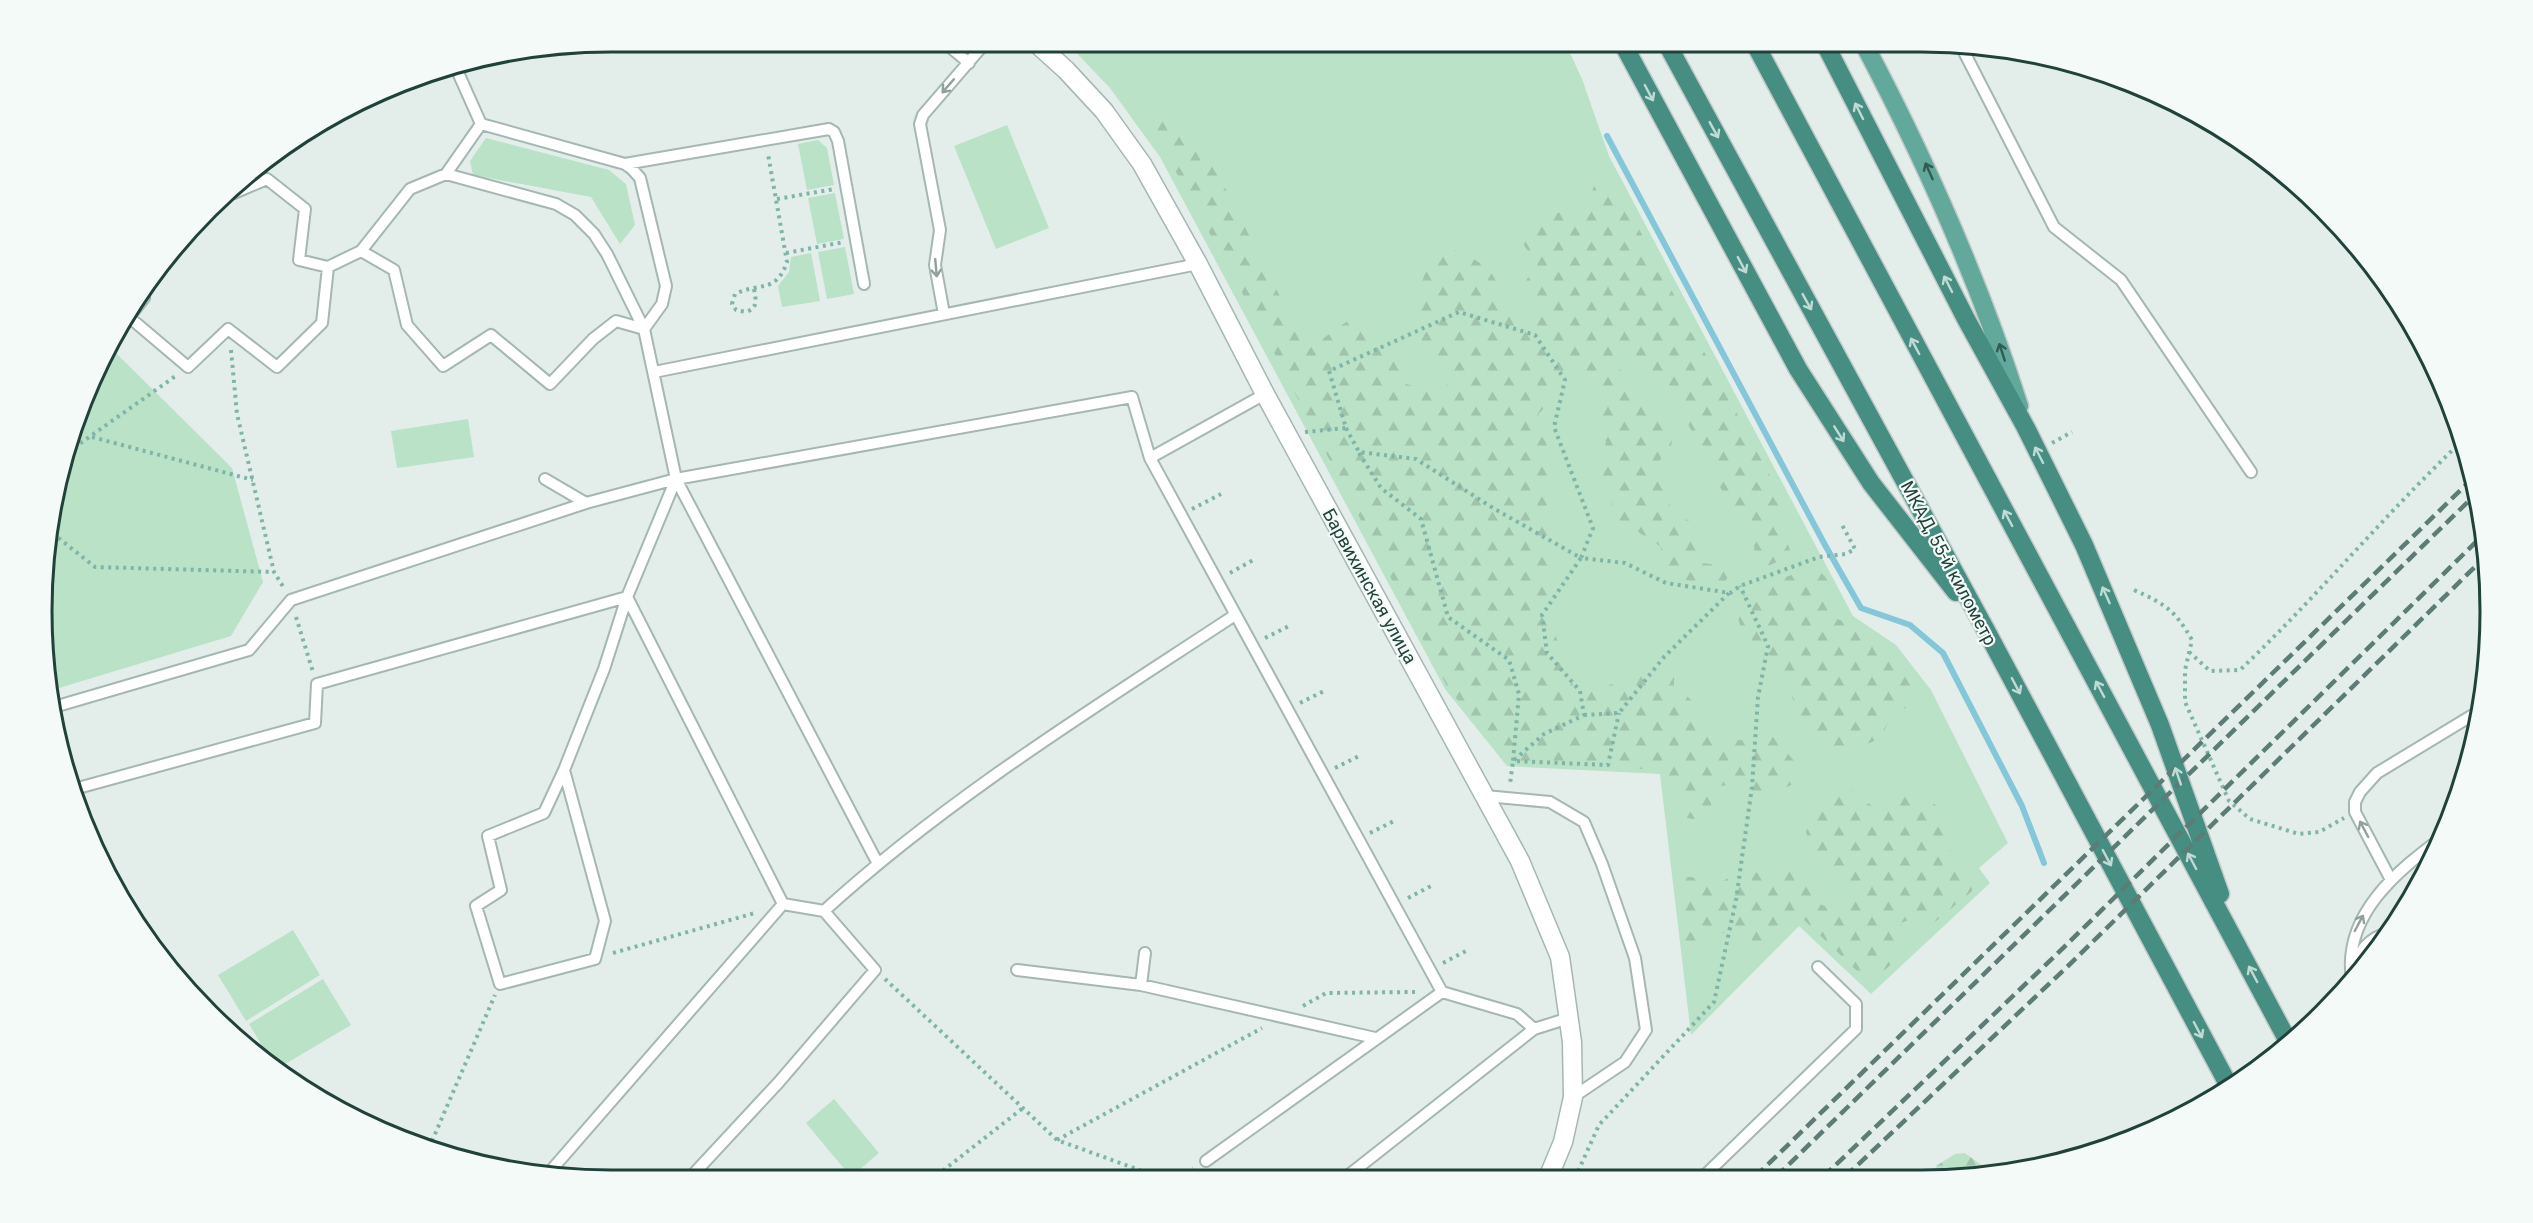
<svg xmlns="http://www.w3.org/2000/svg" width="2533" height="1223" font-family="Roboto,sans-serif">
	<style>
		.green { fill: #b9e2c6 }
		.forest { fill: url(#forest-firs) }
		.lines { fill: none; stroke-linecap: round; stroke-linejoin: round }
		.stream { stroke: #84c7d9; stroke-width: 6 }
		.service-casing { stroke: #a5b7b2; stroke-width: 14 }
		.tertiary-casing { stroke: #a5b7b2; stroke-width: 21 }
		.primary-casing { stroke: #c1cac8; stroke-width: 21 }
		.trunk-casing { stroke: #c1cac8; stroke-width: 21 }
		.path { stroke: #7fb5a8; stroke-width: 4; stroke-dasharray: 3 4.5; stroke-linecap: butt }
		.service { stroke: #fff; stroke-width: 10 }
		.tertiary { stroke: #fff; stroke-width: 18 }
		.primary { stroke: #62a99b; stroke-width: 18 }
		.trunk { stroke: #458e81; stroke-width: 18 }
		.rail { stroke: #5b7d76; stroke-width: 4.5; stroke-dasharray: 12 6; stroke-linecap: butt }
		.oneway { stroke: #90a09d }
		.oneway2 { stroke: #c0dad4 }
		.oneway3 { stroke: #305c53 }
		.labels { text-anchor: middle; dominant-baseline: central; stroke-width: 4.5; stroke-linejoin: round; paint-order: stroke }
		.street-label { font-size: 18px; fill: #20423b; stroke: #f4faf7 }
		.rim { fill: none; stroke: #20423b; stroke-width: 3 }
	</style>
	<defs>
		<pattern id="forest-firs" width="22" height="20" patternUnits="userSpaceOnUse" patternTransform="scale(1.5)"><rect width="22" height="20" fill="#b9e2c6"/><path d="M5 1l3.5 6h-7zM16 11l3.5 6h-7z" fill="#9fc3ab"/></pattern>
	</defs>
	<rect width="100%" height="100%" fill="#e3eeea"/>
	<path class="green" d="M 1066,42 L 1565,42 L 1582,79 L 1609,156 L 1853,616 L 1896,645 L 1931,690 L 2008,843 L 1979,868 L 1990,883 L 1871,994 L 1799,926 L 1691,1035 L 1660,774 L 1507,766 L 1445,689 L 1160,157 L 1110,88 Z
		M 1007,125 L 1049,228 L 996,249 L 954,146 Z
		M 486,138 L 609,170 L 626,184 L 635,225 L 620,244 L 591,197 L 473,175 L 470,161 Z
		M 818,140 L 827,148 L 834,185 L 807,190 L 798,144 Z
		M 835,193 L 844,239 L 817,244 L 808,198 Z
		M 845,247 L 854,294 L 827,299 L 818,252 Z
		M 811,253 L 820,301 L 782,307 L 778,286 L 789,272 L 791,257 Z
		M 110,347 L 232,468 L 263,582 L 231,636 L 49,691 L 47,685 L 53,500 L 85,393 Z
		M 468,419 L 474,457 L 397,468 L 391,431 Z
		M 293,930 L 320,975 L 246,1021 L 218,975 Z
		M 323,979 L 351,1025 L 280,1067 L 272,1062 L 249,1024 Z
		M 834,1099 L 879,1153 L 851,1177 L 806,1123 Z"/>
	<path class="forest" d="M 1156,114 L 1184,127 L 1213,164 L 1307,350 L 1356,315 L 1367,332 L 1394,351 L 1403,382 C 1416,390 1429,386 1442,393 L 1448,384 L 1440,368 L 1422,357 L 1421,327 L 1414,306 L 1434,246 C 1451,245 1487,262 1495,279 C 1499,288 1497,298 1504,306 C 1509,312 1518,315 1524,319 L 1535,317 L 1538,307 L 1525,282 L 1537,266 L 1521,240 L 1553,214 L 1579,207 L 1589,202 L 1595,182 L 1604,177 L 1613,180 L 1785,504 L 1776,523 L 1783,531 L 1790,550 L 1784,559 L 1755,571 L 1754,540 L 1740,526 L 1667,383 L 1638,373 L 1628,345 L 1619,349 L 1620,369 L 1632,386 L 1643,391 L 1670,428 L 1672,438 L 1671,449 L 1662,455 L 1655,476 L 1667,493 L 1672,513 L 1692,522 L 1695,544 L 1703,563 L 1723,566 L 1729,575 L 1724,584 L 1710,586 L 1671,576 L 1660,546 L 1618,519 L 1599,472 L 1606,442 L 1596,423 L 1600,402 L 1595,381 L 1554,371 L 1547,378 C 1550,396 1553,401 1538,414 C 1543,437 1559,469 1546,490 L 1553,596 L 1544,602 L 1577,697 L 1650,670 L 1674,675 L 1674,686 C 1696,702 1703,710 1709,737 L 1719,742 L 1775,737 L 1801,770 L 1797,782 L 1787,787 L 1779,784 C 1770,787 1761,793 1751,792 C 1732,790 1732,781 1709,788 L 1712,810 C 1703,819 1697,821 1684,817 L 1676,787 L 1663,770 L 1508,762 L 1448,688 L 1257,320 L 1146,117 Z
		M 1812,568 C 1838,578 1828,599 1837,619 C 1843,621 1849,623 1855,625 C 1873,633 1926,675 1916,697 C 1911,709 1898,709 1891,717 C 1886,723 1886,731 1880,737 C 1866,749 1825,753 1812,738 C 1793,718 1794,687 1779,664 C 1771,652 1751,648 1744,636 C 1739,627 1738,614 1735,605 L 1746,591 Z
		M 1851,790 L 1876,809 L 1902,791 C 1924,795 1942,804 1950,827 L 1945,836 L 1948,848 L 1971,871 L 1972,891 L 1929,927 L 1911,919 L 1901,923 C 1900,932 1901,943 1898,952 C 1893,970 1873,979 1857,971 L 1802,918 L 1782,926 L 1771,944 L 1760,946 L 1735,928 L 1695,945 L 1685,945 L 1681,937 L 1682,877 L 1692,877 L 1711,886 L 1734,876 L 1776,870 L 1784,863 C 1805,866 1809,880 1812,899 C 1826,910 1835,908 1852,904 L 1852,894 L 1828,876 L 1826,867 L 1812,851 L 1806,832 L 1813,811 L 1828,794 Z
		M 1965,1153 L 1991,1172 L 2016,1171 L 1996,1176 L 1939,1176 L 1936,1166 L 1955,1154 Z"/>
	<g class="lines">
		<path class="stream" d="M 1607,136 L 1825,545 L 1861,608 L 1910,625 L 1943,653 L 2022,806 L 2044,863"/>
		<g class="service-casing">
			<path id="service" d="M 944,42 L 969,63
				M 1961,46 L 2054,227 L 2121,280 L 2251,472
				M 456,68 L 481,124
				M 481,124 L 625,164 L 632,169 L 640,178 L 666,286 L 662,304 L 644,329
				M 625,164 L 829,129 L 834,132 L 838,141 L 864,284
				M 446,174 L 556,204 L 575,215 L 594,234 L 607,254 L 644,329 L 676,479 L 877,862
				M 234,193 L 267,179 L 305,209 L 299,260 L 328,267 L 361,251 L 410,189 L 446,174 L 481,124
				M 361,251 L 394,270 L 407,325 L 443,366 L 491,335 L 550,384 L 593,339 L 616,321 L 644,329
				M 140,293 L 144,298 L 129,317 L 188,367 L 228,329 L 277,367 L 322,323 L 328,267
				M 944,314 L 935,265 L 940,230 L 920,124 L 923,115 L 986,42
				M 654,372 L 1198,264
				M 1150,458 L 1442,992 L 1517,1014 L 1534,1029
				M 545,479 L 586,503 L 676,479 L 1132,397 L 1150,458 L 1265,394
				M 627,597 L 783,904 L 824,911 L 875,970 L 779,1082 L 687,1181
				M 54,707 L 249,650 L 291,600 L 586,503
				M 564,770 L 605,921 L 595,959 L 500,984 L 476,906 L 501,890 L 488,836 L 544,813 L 564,770 L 604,669 L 627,597 L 676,479
				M 78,788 L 315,723 L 317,684 L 627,597
				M 1485,796 L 1550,802 L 1584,822 L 1602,864 L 1635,958 L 1646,1030 L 1625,1062 L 1573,1097
				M 2391,880 L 2355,812 L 2355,802 L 2360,792 L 2377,773 L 2481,710
				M 824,911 C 949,797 1094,708 1235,615
				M 2352,968 C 2361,950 2368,938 2388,933
				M 1017,970 L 1141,985 L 1375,1038
				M 2352,980 C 2342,915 2397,871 2444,836
				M 1141,985 L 1145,953
				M 1206,1161 L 1442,992
				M 547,1175 L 783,904
				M 1703,1177 L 1856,1029 L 1856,1004 L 1818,967
				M 1345,1178 L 1534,1029 L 1569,1018"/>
		</g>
		<g class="tertiary-casing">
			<path id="tertiary" d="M 1035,42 L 1066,70 L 1104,111 L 1142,164 L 1198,264 L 1265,394 L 1520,861 L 1560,957 L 1572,1042 L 1573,1097 L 1563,1142 L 1548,1178"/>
		</g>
		<g class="primary-casing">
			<path id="primary" d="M 1863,42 C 1926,161 1978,278 2019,406"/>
		</g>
		<g class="trunk-casing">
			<path id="trunk" d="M 1622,42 L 1798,369 L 1871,483 L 1956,592
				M 1666,42 L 1988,634 L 2229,1086
				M 1754,42 L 2289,1043
				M 1824,42 L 1966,319 L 2026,428 L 2084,545 L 2160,725 L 2220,894"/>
		</g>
		<path class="path" d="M 777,199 L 834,189
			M 786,253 L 844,242
			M 754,289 C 756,300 758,308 746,312 L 736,310 L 732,304 L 735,294 C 759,282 776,294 787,262 L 768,154
			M 231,350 L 237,414 L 274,572 L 284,588
			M 1346,428 L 1359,452 L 1416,459 L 1493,508 L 1581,558 L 1542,615 L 1547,653 L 1580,691 L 1584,715 L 1544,734 L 1513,761 L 1510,784
			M 1305,432 L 1346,428 L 1329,371 L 1459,312 L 1535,335 L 1565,380 L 1554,427 L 1593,528 L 1581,558 L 1625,563 L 1666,583 L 1730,593 L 1740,586 L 1819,557 L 1846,554 L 1855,549 L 1841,523
			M 92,437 L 253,480
			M 2052,443 L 2072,432
			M 68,452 L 177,375
			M 1359,453 L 1381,488 L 1421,519 L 1448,617 L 1509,660 L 1519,694 L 1513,761 L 1608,765 L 1619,713
			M 1192,509 L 1221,494
			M 52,538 L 56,536 L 95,567 L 274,572
			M 1230,573 L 1255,559
			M 2134,590 C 2165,604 2175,610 2192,640 L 2185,670 L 2185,702 L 2229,801 L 2250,819 L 2299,834 L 2319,832 L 2344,818
			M 296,617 L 313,672
			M 1265,638 L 1291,625
			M 2189,652 L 2210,671 L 2240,670 C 2317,597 2385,514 2462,441
			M 2481,697 L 2484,683
			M 1300,703 L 1326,690
			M 1584,715 L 1619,713 L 1664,657 L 1729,593
			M 1335,768 L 1361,755
			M 1370,833 L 1396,820
			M 1408,898 L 1431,886
			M 613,953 L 755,913
			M 1443,963 L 1466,951
			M 885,979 L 1057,1140 L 1164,1179
			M 1303,1006 L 1326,993 L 1415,992
			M 1057,1140 L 1262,1028
			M 429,1148 L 495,995
			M 1575,1178 L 1599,1125 L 1714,1002 L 1736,900 L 1752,787 L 1758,697 L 1768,646 L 1740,586
			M 1173,1179 L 1193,1168
			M 931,1180 L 1023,1108"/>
		<use href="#service" class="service"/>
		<use href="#tertiary" class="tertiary"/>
		<use href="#primary" class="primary"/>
		<use href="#trunk" class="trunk"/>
		<path class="rail" d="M 1755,1177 L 2473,478
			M 1776,1177 L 2478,492
			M 1823,1177 L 2056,955 L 2483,535
			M 1845,1177 L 2068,966 L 2486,556"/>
	</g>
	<defs><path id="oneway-shaft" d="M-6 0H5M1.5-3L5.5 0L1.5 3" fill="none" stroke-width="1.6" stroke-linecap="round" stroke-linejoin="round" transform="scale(1.5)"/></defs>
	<g class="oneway">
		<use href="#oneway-shaft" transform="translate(948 86) rotate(131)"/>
		<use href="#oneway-shaft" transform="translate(936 268) rotate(85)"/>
		<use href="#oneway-shaft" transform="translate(2364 829) rotate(-118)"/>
		<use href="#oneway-shaft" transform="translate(2359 923) rotate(-62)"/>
	</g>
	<g class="oneway2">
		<use href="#oneway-shaft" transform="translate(1649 93) rotate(62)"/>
		<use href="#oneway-shaft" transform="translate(1859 111) rotate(-117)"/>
		<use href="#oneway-shaft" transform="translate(1714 130) rotate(61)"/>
		<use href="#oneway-shaft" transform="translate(1742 265) rotate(62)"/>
		<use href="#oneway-shaft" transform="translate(1948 284) rotate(-117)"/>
		<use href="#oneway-shaft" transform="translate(1807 302) rotate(61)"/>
		<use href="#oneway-shaft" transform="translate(1915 346) rotate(-118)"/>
		<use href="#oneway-shaft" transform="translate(1839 434) rotate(58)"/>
		<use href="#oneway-shaft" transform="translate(2039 455) rotate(-117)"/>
		<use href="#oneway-shaft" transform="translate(2008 518) rotate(-118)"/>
		<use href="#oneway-shaft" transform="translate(2106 595) rotate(-114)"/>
		<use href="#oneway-shaft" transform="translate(2016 686) rotate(62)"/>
		<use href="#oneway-shaft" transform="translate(2100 689) rotate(-118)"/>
		<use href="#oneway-shaft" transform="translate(2178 776) rotate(-109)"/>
		<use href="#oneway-shaft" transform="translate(2107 858) rotate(62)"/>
		<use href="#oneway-shaft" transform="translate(2192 861) rotate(-118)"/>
		<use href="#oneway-shaft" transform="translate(2253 974) rotate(-118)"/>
		<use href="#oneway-shaft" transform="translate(2198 1030) rotate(62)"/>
	</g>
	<g class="oneway3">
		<use href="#oneway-shaft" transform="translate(1929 171) rotate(-114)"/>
		<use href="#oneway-shaft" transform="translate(2002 352) rotate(-108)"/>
	</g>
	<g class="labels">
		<g class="street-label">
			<text transform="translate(1949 563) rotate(62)">МКАД, 55-й километр</text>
			<text transform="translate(1370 586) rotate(61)">Барвихинская улица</text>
		</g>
	</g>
	<path d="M0 0H2533V1223H0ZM611 52H1921A559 559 0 0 1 2480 611V611A559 559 0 0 1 1921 1170H611A559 559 0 0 1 52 611V611A559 559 0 0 1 611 52Z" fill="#f4faf7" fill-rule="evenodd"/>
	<path class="rim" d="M611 52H1921A559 559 0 0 1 2480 611V611A559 559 0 0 1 1921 1170H611A559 559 0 0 1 52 611V611A559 559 0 0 1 611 52Z"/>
</svg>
